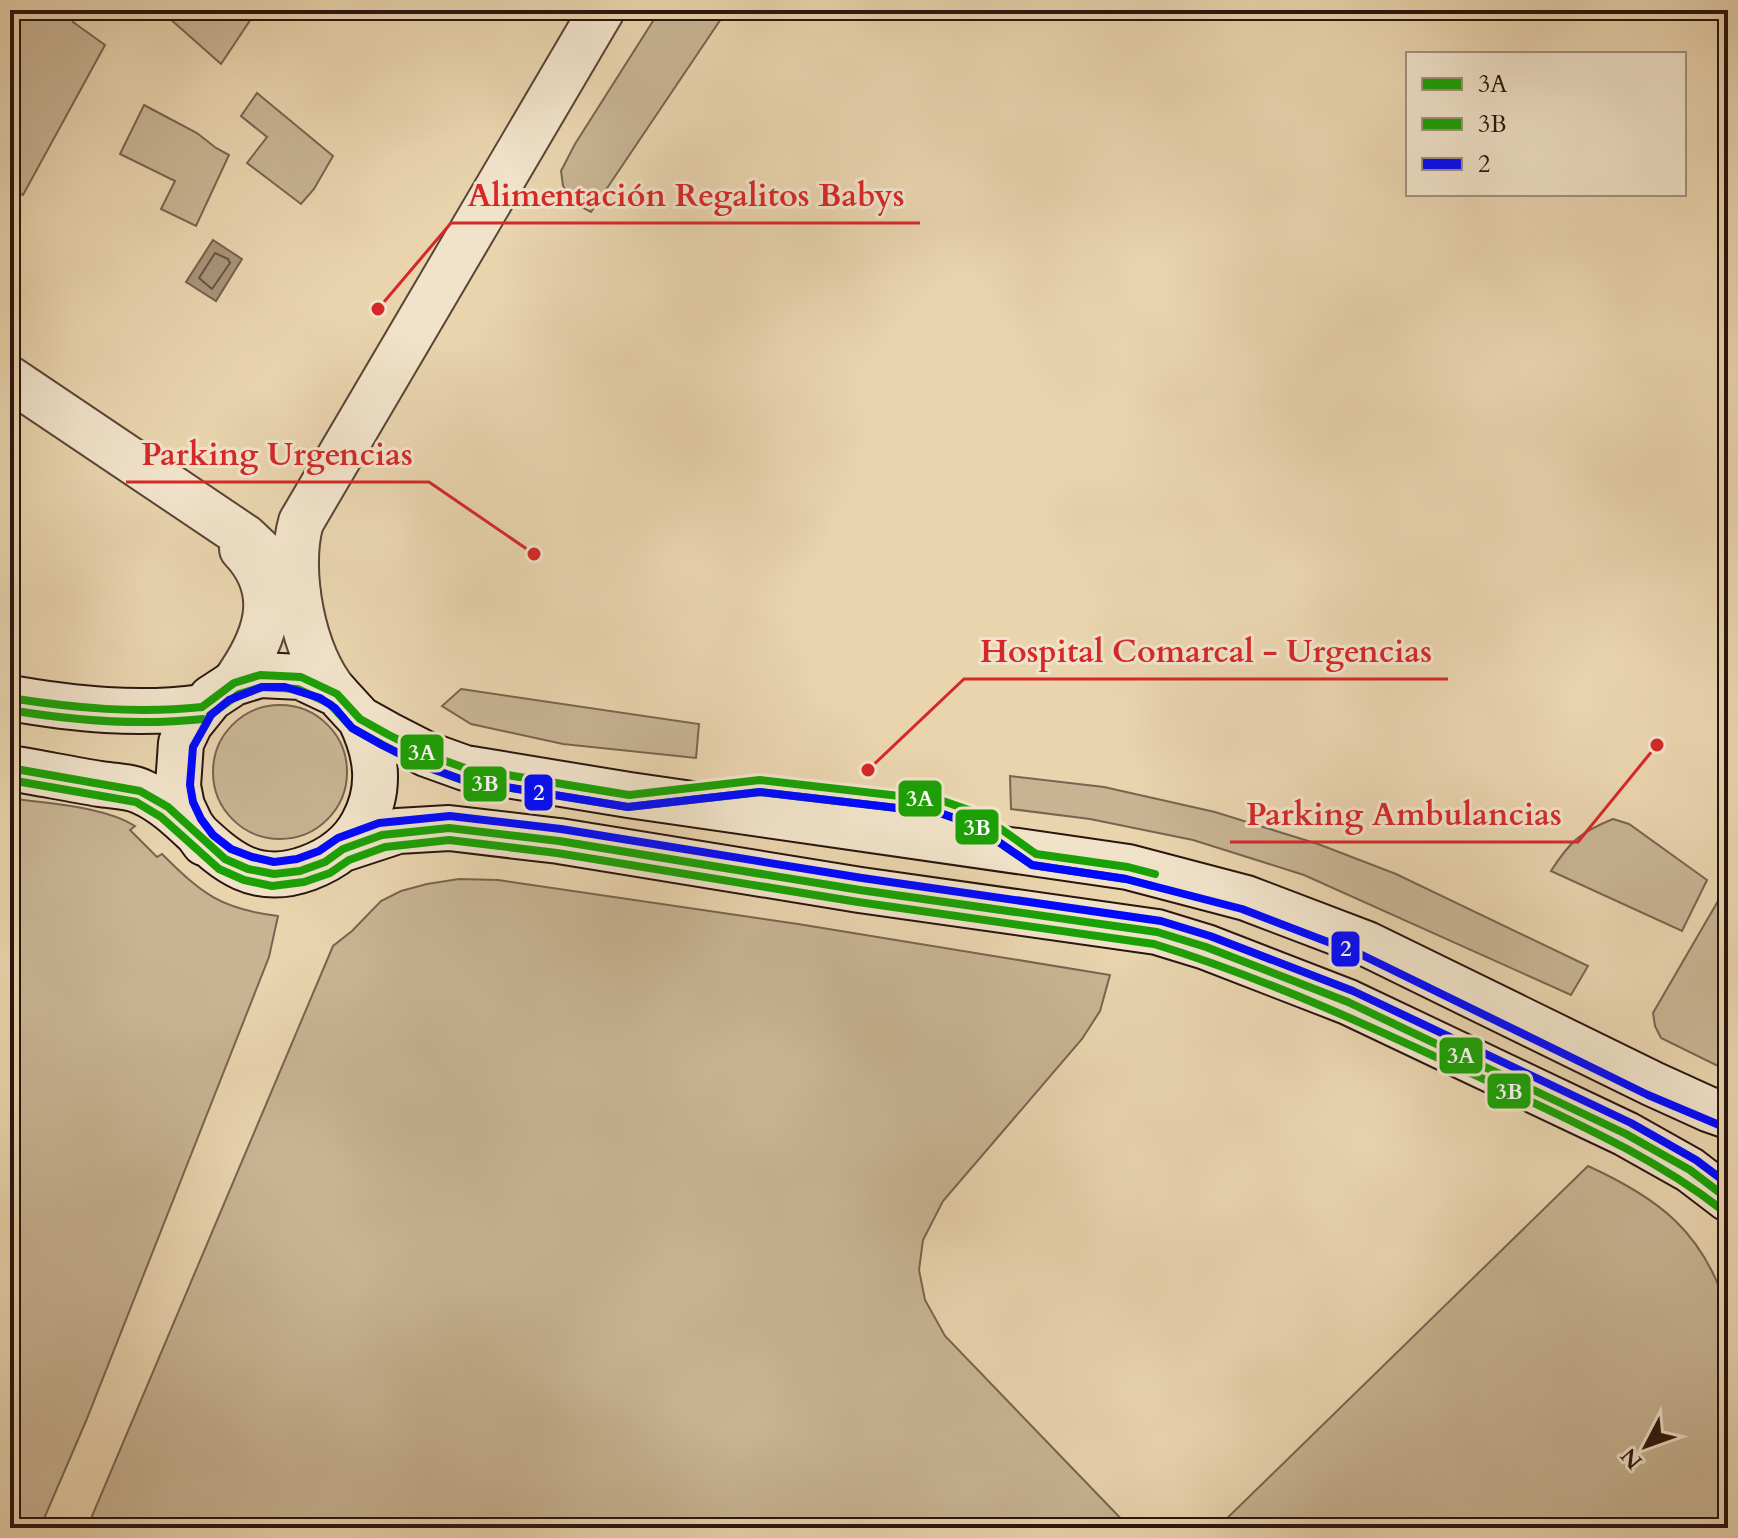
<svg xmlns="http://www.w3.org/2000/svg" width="1738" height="1538" font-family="Cardo,serif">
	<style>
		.green { fill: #c8b493; stroke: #786450; stroke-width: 2 }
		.water { fill: #a89378; stroke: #75614e; stroke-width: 2 }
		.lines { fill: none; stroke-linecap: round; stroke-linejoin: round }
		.shore { stroke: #685443; stroke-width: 2 }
		.minor-casing { stroke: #594536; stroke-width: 48 }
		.tertiary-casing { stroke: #594536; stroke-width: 48 }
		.secondary-casing { stroke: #29150e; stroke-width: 48 }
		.minor { stroke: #f1e3ca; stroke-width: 44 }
		.tertiary { stroke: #f1e3ca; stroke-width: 44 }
		.secondary { stroke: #f1e3ca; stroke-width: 44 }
		.bus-1-casing { stroke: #f1e3ca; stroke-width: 14 }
		.bus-2-casing { stroke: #f1e3ca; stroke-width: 14 }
		.bus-3-casing { stroke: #f1e3ca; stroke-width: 14 }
		.bus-1 { stroke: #1ba106; stroke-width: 8 }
		.bus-2 { stroke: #1ba106; stroke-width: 8 }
		.bus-3 { stroke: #0008ff; stroke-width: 8 }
		.leader { fill: none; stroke: #d62828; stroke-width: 3 }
		.callout-dot { fill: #d62828; stroke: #f1e3ca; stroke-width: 3 }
		.callout-label { font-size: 32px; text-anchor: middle; font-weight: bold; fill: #d62828; stroke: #f1e3ca; stroke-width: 6; stroke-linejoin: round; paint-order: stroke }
		.line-badge { stroke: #f1e3ca; stroke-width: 3 }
		.badge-label { font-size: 22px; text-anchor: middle; font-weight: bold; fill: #fff }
	</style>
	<rect width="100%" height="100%" fill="#e9d4ae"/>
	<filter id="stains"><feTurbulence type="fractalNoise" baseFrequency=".0025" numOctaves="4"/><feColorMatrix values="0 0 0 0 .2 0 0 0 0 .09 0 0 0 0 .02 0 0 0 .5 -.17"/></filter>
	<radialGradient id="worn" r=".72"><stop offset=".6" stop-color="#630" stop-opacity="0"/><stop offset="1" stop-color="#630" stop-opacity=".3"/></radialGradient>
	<path class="green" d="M 10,10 L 75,10 L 79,13 L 73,22 L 105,45 L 23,195 L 10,188 Z
		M 160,10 L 257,10 L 221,64 Z
		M 660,10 L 727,10 L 591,212 L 574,203 L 563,186 L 561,171 L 575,144 Z
		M 257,93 L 333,156 L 314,189 L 301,204 L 247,163 L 267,137 L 241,116 Z
		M 144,105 L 197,133 L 216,148 L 229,155 L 196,226 L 161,209 L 175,181 L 120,154 Z
		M 461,689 L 699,724 L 696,758 L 563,744 L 471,724 L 442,706 Z
		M213 772a67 67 0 1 1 134 0a67 67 0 1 1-134 0Z
		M 1010,776 L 1104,787 L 1215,812 L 1318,844 L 1396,874 L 1588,966 L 1571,995 L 1304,875 L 1193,840 L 1090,819 L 1011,809 Z
		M 10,798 C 47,804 104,806 135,826 L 130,830 L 157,857 L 162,854 C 202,894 221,909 278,916 L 269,957 L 86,1421 L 40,1528 L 10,1528 Z
		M 1613,819 L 1629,824 L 1707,880 L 1682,931 L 1551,871 C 1570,841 1581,832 1613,819 Z
		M 459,879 L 498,880 L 798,924 L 1110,975 L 1100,1011 L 1082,1039 L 943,1201 L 923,1240 L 919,1270 L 925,1300 L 945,1336 L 1130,1528 L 87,1528 L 333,946 L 352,931 L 381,901 L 401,891 L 427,884 Z
		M 1725,889 L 1728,891 L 1728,1071 L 1661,1038 L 1655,1026 L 1653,1013 Z
		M 1588,1166 C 1658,1198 1703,1231 1727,1309 C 1732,1324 1728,1347 1728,1363 C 1728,1418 1728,1473 1728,1528 L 1217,1528 Z"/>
	<path class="water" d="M 213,240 L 242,259 L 216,301 L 186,282 Z"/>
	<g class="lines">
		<path class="shore" d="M 215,253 L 228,259 L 230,263 L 212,289 L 199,278 Z"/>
		<g class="minor-casing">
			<path id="minor" d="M 10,379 L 245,537 L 280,570 L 298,594
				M 234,683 C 265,640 284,593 242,549"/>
		</g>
		<g class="tertiary-casing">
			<path id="tertiary" d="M 337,694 C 303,656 287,570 301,522 L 602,10"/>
		</g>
		<g class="secondary-casing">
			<path id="secondary" d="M 10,698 C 74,709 138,716 202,707
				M 10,768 C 40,773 70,779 100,784 C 113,786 130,786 142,792 C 201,818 227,898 308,868 C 332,859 351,846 363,823 C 382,788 377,754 360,719
				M 204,843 L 191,825 L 182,806 L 178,786 L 181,743 L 190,724 L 211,698 L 234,683 L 260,675 L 301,677 L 337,694 L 360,719 L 387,734 L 426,754 L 465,768 L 629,795 L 1128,867 L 1246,898 L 1367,944 L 1653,1084 L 1708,1109 L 1728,1116
				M 343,849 L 398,831 L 449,828 L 559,841 L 860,890 L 1157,932 L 1206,947 L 1348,1002 L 1626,1134 L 1690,1170 L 1728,1199"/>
		</g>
		<use href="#minor" class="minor"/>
		<use href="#tertiary" class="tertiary"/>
		<use href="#secondary" class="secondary"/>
		<g class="bus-1-casing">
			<path id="bus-1" d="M 10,698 C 74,708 137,714 202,707
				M 202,707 L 234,683 L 260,675 L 301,677 L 337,694 L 360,719 L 387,734 L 426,754 L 465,768 L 629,795 L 760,780 L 943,801 L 980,814 L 1036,854 L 1128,867 L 1155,874
				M 10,768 L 140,791 L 168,807 L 225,859 L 248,869 L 274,874 L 300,871 L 325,862 L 343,849 L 382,835 L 449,828 L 559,841 L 860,890 L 1157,932 L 1206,947 L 1348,1002 L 1626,1134 L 1690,1170 L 1728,1199"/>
		</g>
		<g class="bus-2-casing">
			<path id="bus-2" d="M 10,710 C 75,721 138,726 203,719
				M 210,715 L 239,694 L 262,687 L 298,689 L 330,704 L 352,728 L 381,744 L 421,765 L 462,780 L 628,807 L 760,792 L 940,813 L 974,825 L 1032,865 L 1126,879 L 1152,886
				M 10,780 L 136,802 L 161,817 L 219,869 L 244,880 L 272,886 L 304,882 L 330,873 L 349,860 L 385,847 L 449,840 L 557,853 L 858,902 L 1154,944 C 1271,980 1381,1031 1492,1083 C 1571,1121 1651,1155 1721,1209"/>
		</g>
		<g class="bus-3-casing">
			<path id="bus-3" d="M 1724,1127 L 1648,1095 L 1362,955 L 1242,909 L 1126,879 L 1032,865 L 974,825 L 940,813 L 760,792 L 628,807 L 463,780 L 422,765 L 382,745 L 352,728 L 335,708 L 320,698 L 285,687 L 262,687 L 229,700 L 211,715 L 193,747 L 190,785 L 193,802 L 201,819 L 213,835 L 231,849 L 252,857 L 274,862 L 297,859 L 319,851 L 338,838 L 379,823 L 450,816 L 561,829 L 862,878 L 1161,921 L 1210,936 L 1353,991 L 1631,1123 L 1696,1160 L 1728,1184"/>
		</g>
		<use href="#bus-1" class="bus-1"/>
		<use href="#bus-2" class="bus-2"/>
		<use href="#bus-3" class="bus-3"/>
	</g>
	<path class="leader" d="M378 309L451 223H920M534 554L429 482H126M868 770L964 679H1448M1657 745L1578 842H1230"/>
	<g class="callout-dot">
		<circle cx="378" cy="309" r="8"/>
		<circle cx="534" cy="554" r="8"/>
		<circle cx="868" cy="770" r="8"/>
		<circle cx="1657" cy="745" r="8"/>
	</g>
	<g class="callout-label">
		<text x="686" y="206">Alimentación Regalitos Babys</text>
		<text x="277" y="465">Parking Urgencias</text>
		<text x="1206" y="662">Hospital Comarcal - Urgencias</text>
		<text x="1404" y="825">Parking Ambulancias</text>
	</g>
	<g class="line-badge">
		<rect x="399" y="733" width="46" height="38" rx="8" fill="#1ba106"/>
		<rect x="462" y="765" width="46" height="38" rx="8" fill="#1ba106"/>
		<rect x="523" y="773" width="31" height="39" rx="8" fill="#0008ff"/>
		<rect x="897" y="779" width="46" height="39" rx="8" fill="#1ba106"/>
		<rect x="954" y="808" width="46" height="38" rx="8" fill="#1ba106"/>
		<rect x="1330" y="930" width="31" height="38" rx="8" fill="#0008ff"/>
		<rect x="1438" y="1036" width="46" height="39" rx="8" fill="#1ba106"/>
		<rect x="1486" y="1072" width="46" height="38" rx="8" fill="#1ba106"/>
	</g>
	<g class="badge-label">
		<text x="422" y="760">3A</text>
		<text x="485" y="791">3B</text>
		<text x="539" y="800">2</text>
		<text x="920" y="806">3A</text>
		<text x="977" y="835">3B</text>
		<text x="1346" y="956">2</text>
		<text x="1461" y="1063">3A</text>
		<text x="1509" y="1099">3B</text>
	</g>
	<rect width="1738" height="1538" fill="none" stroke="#e9d4ae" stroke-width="40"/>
	<rect x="12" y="12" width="1714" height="1514" fill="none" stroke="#29150e" stroke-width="4"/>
	<rect x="20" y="20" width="1698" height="1498" fill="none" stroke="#29150e" stroke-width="2"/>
	<rect x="1406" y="52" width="280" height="144" fill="#f1e3ca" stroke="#a1917f" stroke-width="2"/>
	<rect x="1422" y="78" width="40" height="12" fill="#1ba106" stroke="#a1917f" stroke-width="2"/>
	<text x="1478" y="92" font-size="24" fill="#29150e">3A</text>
	<rect x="1422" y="118" width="40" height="12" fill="#1ba106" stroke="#a1917f" stroke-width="2"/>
	<text x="1478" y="132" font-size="24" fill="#29150e">3B</text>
	<rect x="1422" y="158" width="40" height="12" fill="#0008ff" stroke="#a1917f" stroke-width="2"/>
	<text x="1478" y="172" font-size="24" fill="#29150e">2</text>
	<g transform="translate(1646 1446) rotate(229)" stroke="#f1e3ca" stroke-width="6" paint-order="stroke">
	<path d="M0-6L14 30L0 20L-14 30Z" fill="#29150e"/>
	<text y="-12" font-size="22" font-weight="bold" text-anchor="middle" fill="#29150e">N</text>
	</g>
	<rect width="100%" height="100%" filter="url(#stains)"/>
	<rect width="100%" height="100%" fill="url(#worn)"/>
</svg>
